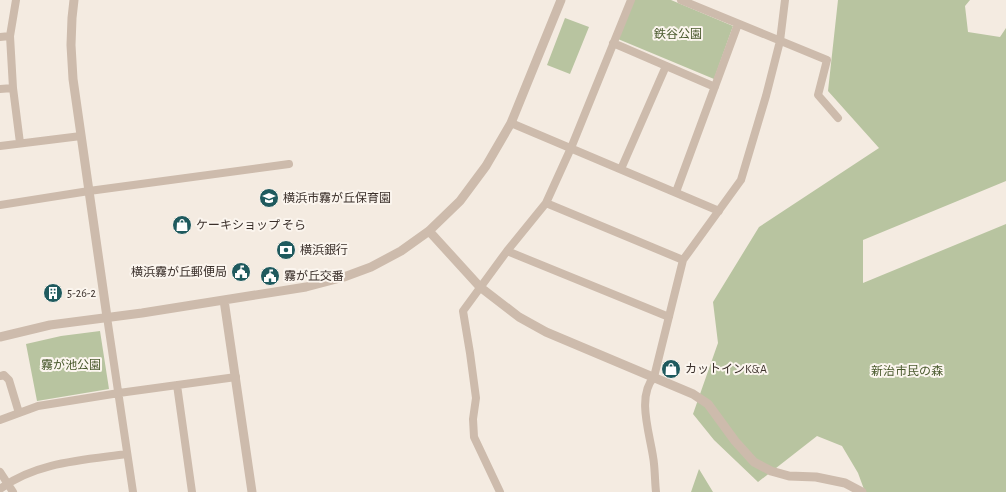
<svg xmlns="http://www.w3.org/2000/svg" width="1006" height="492" font-family="'Alegreya Sans','Noto Sans JP',sans-serif">
	<style>
		.green { fill: #b8c4a0 }
		.lines { fill: none; stroke-linecap: round; stroke-linejoin: round }
		.minor { stroke: #cdbbac; stroke-width: 8 }
		.tertiary { stroke: #cdbbac; stroke-width: 9 }
		.labels { text-anchor: middle; dominant-baseline: central; stroke-width: 4; stroke-linejoin: round; paint-order: stroke }
		.park-label { font-size: 12px; fill: #4a5a2e; stroke: #fbf5ee }
		.poi-label { font-size: 12px; fill: #3b302b; stroke: #fbf5ee; text-anchor: start }
	</style>
	<rect width="100%" height="100%" fill="#f4ebe1"/>
	<path class="green" d="M 634,0 L 671,0 L 733,26 L 714,79 L 618,39 Z
		M 838,0 L 970,0 L 965,6 L 968,32 L 1000,37 L 1006,28 L 1006,181 L 863,240 L 863,283 L 1006,224 L 1006,492 L 865,492 L 858,473 L 842,446 L 817,436 L 758,482 L 714,440 L 693,414 L 718,343 L 713,302 L 759,227 L 879,148 L 828,91 Z
		M 565,18 L 589,27 L 570,74 L 547,65 Z
		M 100,331 L 109,389 L 37,401 L 26,344 L 61,336 Z
		M 699,469 L 713,492 L 691,492 Z"/>
	<g class="lines">
		<path class="minor" d="M 16,0 L 10,36 L 13,88 L 20,143
			M 681,0 L 827,60 L 818,95 L 838,118
			M 0,37 L 10,36
			M 613,43 L 715,87
			M 0,89 L 13,88
			M 511,123 L 719,211
			M 0,146 L 81,136
			M 621,169 L 666,66
			M 676,192 L 738,24
			M 546,203 L 683,260
			M 0,205 L 89,191 L 289,164
			M 507,251 L 669,317
			M 107,317 L 133,492
			M 0,376 L 4,375 L 9,380 L 19,413
			M 177,385 L 192,492
			M 0,420 L 38,406 L 119,393 L 236,377
			M 0,472 L 13,492
			M 0,489 C 36,462 84,460 127,454
			M 500,492 L 474,437 L 473,419 L 476,398 L 470,353 L 463,311 L 507,251 L 546,203 L 571,148 L 631,0
			M 656,492 C 655,483 655,473 654,464 C 652,439 635,398 654,377 L 683,260 L 741,180 L 766,96 L 780,41 L 785,0"/>
		<path class="tertiary" d="M 74,0 L 72,18 L 71,45 L 73,79 L 107,317
			M 429,231 L 480,287 L 519,317 L 546,332 L 693,394 L 708,404 L 735,441 L 754,462 L 771,471 L 789,476 L 816,477 L 845,483 L 862,492
			M 224,300 L 252,492
			M 0,337 L 50,325 L 142,313 L 306,287 L 344,277 L 371,267 L 401,251 L 429,231 L 460,201 L 486,166 L 511,123 L 561,0"/>
	</g>
	<defs>
		<g id="school-disc" transform="scale(1)"><circle r="9.5" fill="#1f5a5e" stroke="#fbf5ee"/><path d="M0-5L7-2L0 1L-7-2ZM-4 1L0 2.5L4 1V4Q0 6-4 4Z" fill="#fff"/></g>
		<g id="shop-disc" transform="scale(1)"><circle r="9.5" fill="#1f5a5e" stroke="#fbf5ee"/><path d="M-5-2.5h2.3a2.7 3.5 0 0 1 5.4 0H5L5.5 6h-11ZM-1.5-2.5h3a1.5 2.3 0 0 0-3 0Z" fill="#fff"/></g>
		<g id="bank-disc" transform="scale(1)"><circle r="9.5" fill="#1f5a5e" stroke="#fbf5ee"/><path d="M-6-4H6V4H-6ZM0-2.3a2.3 2.3 0 1 0 0 4.6a2.3 2.3 0 1 0 0-4.6Z" fill="#fff"/></g>
		<g id="civic-disc" transform="scale(1)"><circle r="9.5" fill="#1f5a5e" stroke="#fbf5ee"/><path d="M-.6-6.5H3V-4.5H.6V-3L4-1V1h2V6H-6V1h2V-1L-.6-3ZM-1.2 2.5V6h2.4V2.5Z" fill="#fff"/></g>
		<g id="building-disc" transform="scale(1)"><circle r="9.5" fill="#1f5a5e" stroke="#fbf5ee"/><path d="M-4-6H4V6H1V3H-1V6H-4ZM-2.5-4.3h1.7v1.8h-1.7ZM.8-4.3h1.7v1.8H.8ZM-2.5-1h1.7V.8h-1.7ZM.8-1h1.7V.8H.8Z" fill="#fff"/></g>
	</defs>
	<g fill-rule="evenodd">
		<use href="#school-disc" x="269" y="198"/>
		<use href="#shop-disc" x="182" y="225"/>
		<use href="#bank-disc" x="286" y="250"/>
		<use href="#civic-disc" x="241" y="272"/>
		<use href="#civic-disc" x="270" y="276"/>
		<use href="#building-disc" x="53" y="293"/>
		<use href="#shop-disc" x="671" y="369"/>
	</g>
	<g class="labels">
		<g class="park-label">
			<text x="678" y="34">鉄谷公園</text>
			<text x="71" y="365">霧が池公園</text>
			<text x="907" y="371">新治市民の森</text>
		</g>
		<g class="poi-label">
			<text x="283" y="198">横浜市霧が丘保育園</text>
			<text x="196" y="225">ケーキショップ そら</text>
			<text x="300" y="250">横浜銀行</text>
			<text x="227" y="272" text-anchor="end">横浜霧が丘郵便局</text>
			<text x="284" y="276">霧が丘交番</text>
			<text x="67" y="293">5-26-2</text>
			<text x="685" y="369">カットインK&amp;A</text>
		</g>
	</g>
</svg>
